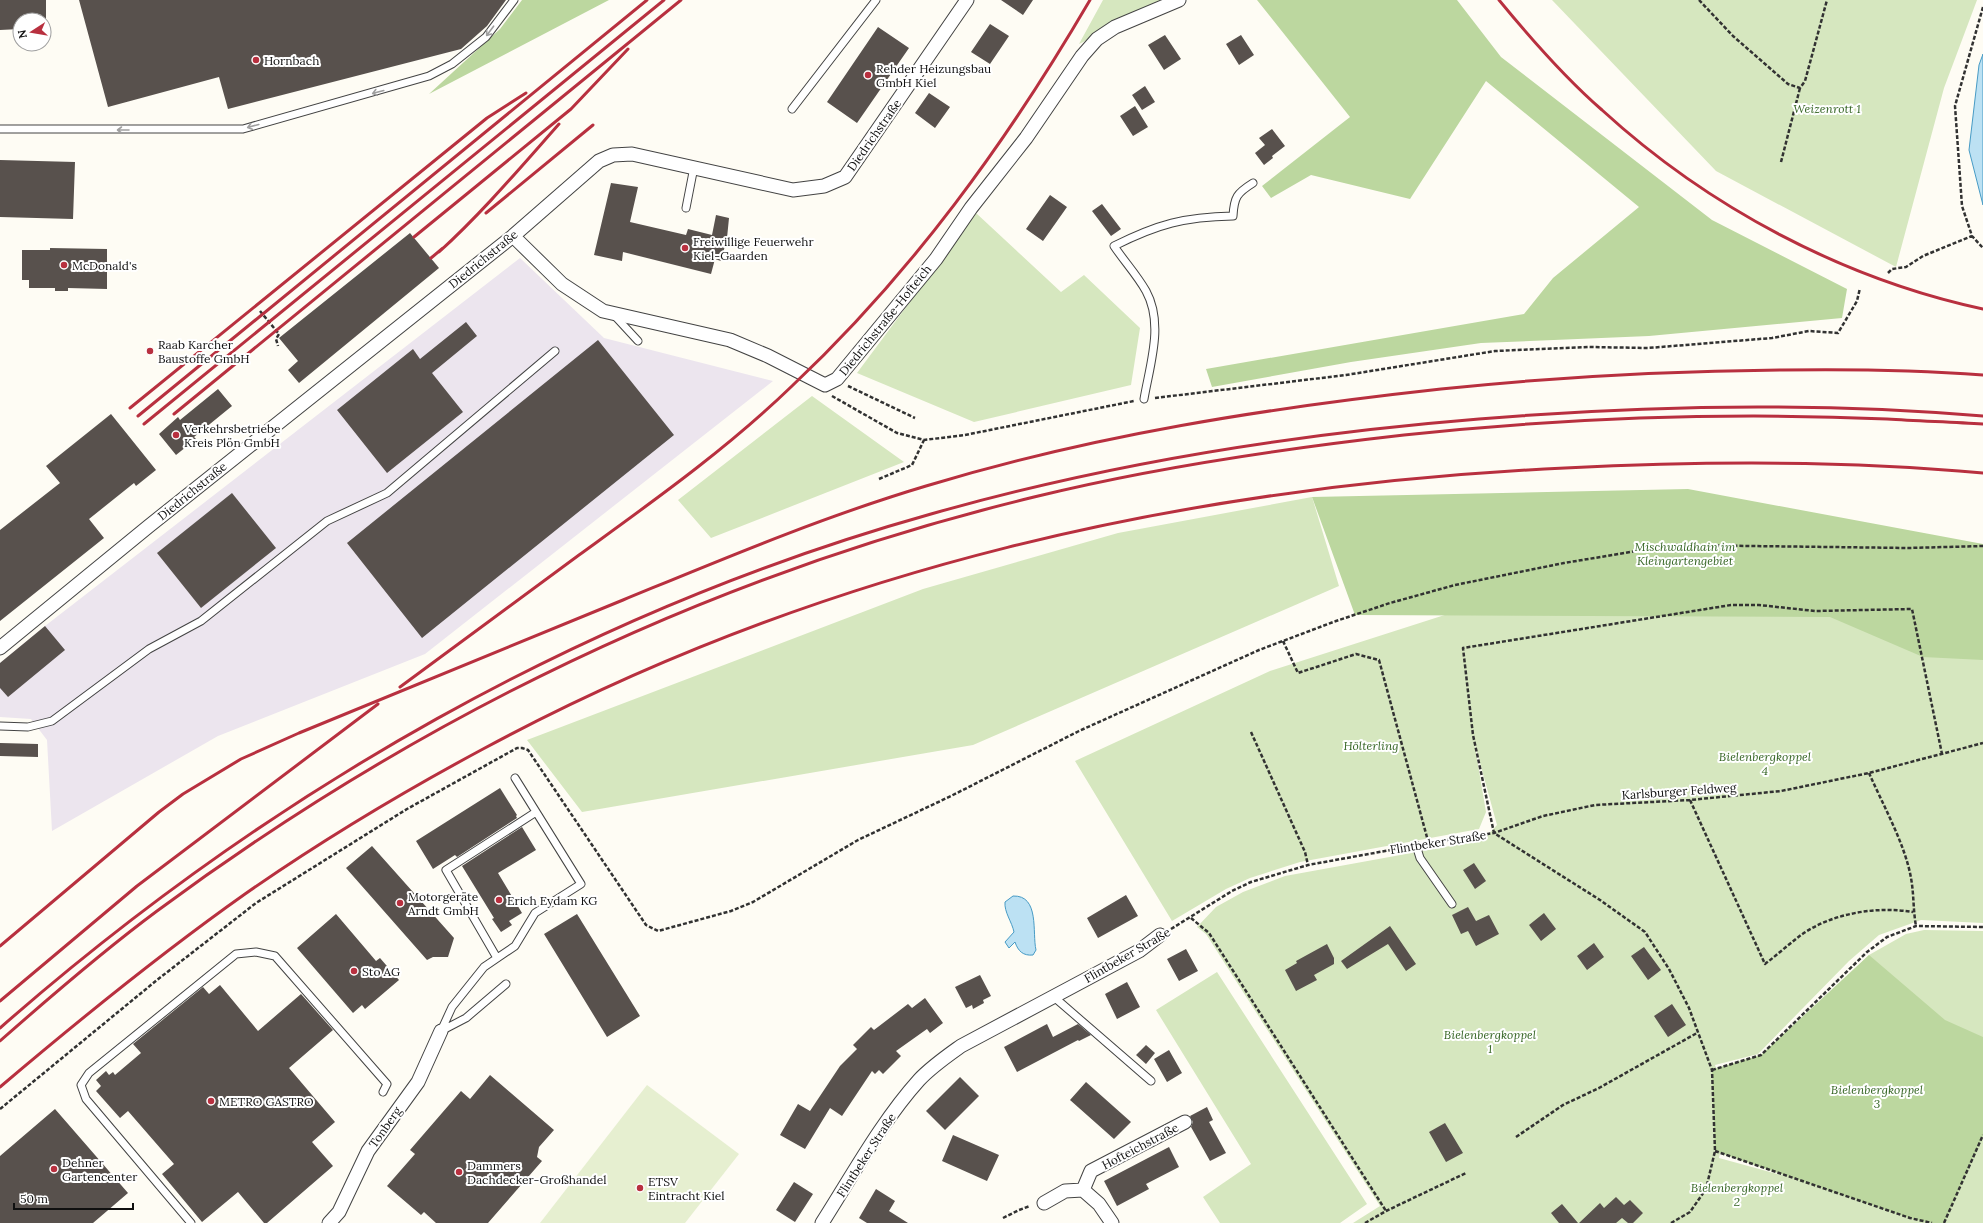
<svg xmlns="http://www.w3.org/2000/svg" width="1983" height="1223" font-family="Lora,serif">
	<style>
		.industrial { fill: #ece5ee }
		.green { fill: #d6e7bf; fill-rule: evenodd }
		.forest { fill: #bcd79f }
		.pitch { fill: #e6efd0 }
		.water { fill: #bce1f3; stroke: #479bc5 }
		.building { fill: #58514d }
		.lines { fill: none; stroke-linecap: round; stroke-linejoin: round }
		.service-casing { stroke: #434343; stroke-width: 9 }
		.minor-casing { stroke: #434343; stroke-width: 15 }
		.path { stroke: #323232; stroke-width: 2.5; stroke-dasharray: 4 2; stroke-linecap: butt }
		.service { stroke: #fff; stroke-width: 7 }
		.minor { stroke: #fff; stroke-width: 13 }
		.rail { stroke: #b8303f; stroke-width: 3 }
		.oneway { stroke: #9f9f9f }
		.poi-dot { fill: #b8303f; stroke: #fff; stroke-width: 1.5 }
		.labels { text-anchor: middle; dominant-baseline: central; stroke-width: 4; stroke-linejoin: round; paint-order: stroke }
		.poi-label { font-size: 12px; fill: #101010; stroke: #fff; text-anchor: start }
		.park-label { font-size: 12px; font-style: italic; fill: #356524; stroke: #fff }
		.street-label { font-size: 12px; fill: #101010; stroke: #fff }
	</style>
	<rect width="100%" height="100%" fill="#fefcf4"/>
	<path class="industrial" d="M 520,258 L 604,338 L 773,381 L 425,654 L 218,736 L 52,831 L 47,740 L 31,719 L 0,717 L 0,663 L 45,626 Z"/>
	<path class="green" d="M 1103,0 L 1179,0 L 1115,27 L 1079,44 Z
		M 1552,0 L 1977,0 L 1944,88 L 1896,267 L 1716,171 Z
		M 976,213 L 1061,292 L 1084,275 L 1140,328 L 1131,385 L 974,422 L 857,373 Z
		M 812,396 L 904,462 L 711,538 L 678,500 Z
		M 1312,497 L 1339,586 L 973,745 L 582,812 L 527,740 L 923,589 L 1118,533 Z
		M 1983,549 L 1983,923 L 1921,920 L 1879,935 L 1849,961 L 1758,1054 L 1715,1065 L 1716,1068 L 1761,1055 L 1799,1024 L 1869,955 L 1906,934 L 1924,930 L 1983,931 L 1983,1223 L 1353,1223 L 1380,1206 L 1206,934 L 1197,927 L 1216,907 L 1243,892 L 1285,876 L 1483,840 L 1497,825 L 1474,741 L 1486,812 L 1479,829 L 1300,862 L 1250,878 L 1226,889 L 1172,921 L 1075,761 L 1270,671 L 1454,612 ZM 1720,1153 L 1780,1174 L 1785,1176 L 1719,1158 Z
		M 1217,972 L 1367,1204 L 1340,1223 L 1220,1223 L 1203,1197 L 1251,1164 L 1156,1010 Z"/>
	<path class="forest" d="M 522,0 L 609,0 L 429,94 L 500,29 Z
		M 1257,0 L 1457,0 L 1501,57 L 1712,220 L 1847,289 L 1842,318 L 1649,336 L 1481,343 L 1351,362 L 1212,387 L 1206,369 L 1524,314 L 1553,278 L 1639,207 L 1486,81 L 1410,199 L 1311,175 L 1271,198 L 1262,186 L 1350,117 Z
		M 1688,489 L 1983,544 L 1983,660 L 1923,657 L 1830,617 L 1355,615 L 1312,497 Z
		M 1869,955 L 1945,1020 L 1983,1037 L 1983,1136 L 1944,1223 L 1932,1223 L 1910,1218 L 1715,1151 L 1712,1070 L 1761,1055 Z"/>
	<path class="pitch" d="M 647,1085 L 739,1154 L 685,1223 L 540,1223 Z"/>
	<path class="water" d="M 1983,54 L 1983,205 L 1969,150 L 1979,65 Z
		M 1013,896 C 1040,895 1032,933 1036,950 L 1033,955 C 1023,956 1018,951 1015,942 L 1009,948 L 1005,942 L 1014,932 C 1012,922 1004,912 1005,902 Z"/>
	<path class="building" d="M 0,0 L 46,0 L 46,20 L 20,20 L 20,29 L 0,30 Z
		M 79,0 L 506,0 L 487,26 L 461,49 L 228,109 L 219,77 L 108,107 Z
		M 1001,0 L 1033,0 L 1023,15 Z
		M 990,24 L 1009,36 L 990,64 L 971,52 Z
		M 878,27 L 909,48 L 857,123 L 827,102 Z
		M 1165,35 L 1181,59 L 1164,70 L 1148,45 Z
		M 1241,35 L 1254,55 L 1239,65 L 1226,44 Z
		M 1145,86 L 1155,102 L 1142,110 L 1132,95 Z
		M 929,93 L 950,107 L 935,128 L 915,113 Z
		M 1135,106 L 1148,127 L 1133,136 L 1120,116 Z
		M 1272,129 L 1285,146 L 1272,156 L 1273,158 L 1264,165 L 1255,153 L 1265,145 L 1259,138 Z
		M 0,160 L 75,162 L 73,219 L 0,217 Z
		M 611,183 L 638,187 L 630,222 L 686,235 L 688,229 L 712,235 L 716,215 L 729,218 L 727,238 L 721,261 L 715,259 L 711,274 L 623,252 L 622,261 L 594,255 Z
		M 1050,195 L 1067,207 L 1043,241 L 1026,229 Z
		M 1102,204 L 1121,229 L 1111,236 L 1092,211 Z
		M 410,233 L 439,268 L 299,383 L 288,370 L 298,361 L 279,338 Z
		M 50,248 L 107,249 L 107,289 L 68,288 L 68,291 L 55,291 L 55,288 L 29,288 L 29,280 L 22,280 L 22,250 L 50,250 Z
		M 466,322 L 477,336 L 432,373 L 463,412 L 387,473 L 337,410 L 413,349 L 420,359 Z
		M 598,340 L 674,435 L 422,638 L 347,543 Z
		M 218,389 L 232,406 L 194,437 L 196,439 L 176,455 L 159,434 L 178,417 L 180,420 Z
		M 111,414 L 156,470 L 136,486 L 134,483 L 89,519 L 104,538 L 0,621 L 0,530 L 60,483 L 46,466 Z
		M 232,493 L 276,548 L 201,608 L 157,553 Z
		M 45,626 L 65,650 L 8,697 L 0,688 L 0,663 Z
		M 0,743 L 38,744 L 38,757 L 0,756 Z
		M 500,788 L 517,815 L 516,816 L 517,818 L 457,857 L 455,855 L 433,869 L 416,841 Z
		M 522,827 L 536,850 L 498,873 L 522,913 L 509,921 L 512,925 L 501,932 L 492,919 L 494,918 L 462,866 Z
		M 372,846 L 454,938 L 448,957 L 433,957 L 427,960 L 346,868 Z
		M 1474,863 L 1486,881 L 1475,889 L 1463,870 Z
		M 1126,895 L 1138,916 L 1098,938 L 1087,918 Z
		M 1468,907 L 1476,921 L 1489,915 L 1499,934 L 1476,946 L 1468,931 L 1461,934 L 1452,915 Z
		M 1544,913 L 1556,929 L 1541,941 L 1529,925 Z
		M 336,914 L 376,961 L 380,958 L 399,980 L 365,1009 L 362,1005 L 353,1013 L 297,948 Z
		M 577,914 L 640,1016 L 607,1037 L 544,934 Z
		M 1390,926 L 1416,964 L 1406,971 L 1388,944 L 1347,969 L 1341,961 Z
		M 1594,943 L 1604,957 L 1587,970 L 1577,956 Z
		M 1327,944 L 1334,958 L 1334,964 L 1314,975 L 1317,980 L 1296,991 L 1285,970 L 1297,963 L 1296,961 Z
		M 1644,947 L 1661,970 L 1648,980 L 1631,956 Z
		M 1186,949 L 1198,971 L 1179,981 L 1167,959 Z
		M 980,975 L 991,996 L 983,1000 L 984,1003 L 973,1009 L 972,1005 L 966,1008 L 955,987 Z
		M 1127,982 L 1140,1007 L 1117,1019 L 1105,994 Z
		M 220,985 L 258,1031 L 301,994 L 333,1030 L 289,1068 L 335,1122 L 312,1142 L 333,1166 L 267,1223 L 264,1223 L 238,1192 L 202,1222 L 162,1174 L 174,1164 L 128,1111 L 120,1118 L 96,1091 L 101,1086 L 96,1080 L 106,1071 L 109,1075 L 113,1072 L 115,1075 L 141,1053 L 133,1044 L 203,987 L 209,994 Z
		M 925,998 L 943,1023 L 930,1033 L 927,1029 L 896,1051 L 901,1056 L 883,1074 L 879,1070 L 875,1074 L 872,1071 L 842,1116 L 830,1108 L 805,1149 L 780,1135 L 798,1104 L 810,1111 L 840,1066 L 857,1049 L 853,1045 L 871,1027 L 874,1030 L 908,1004 L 912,1008 Z
		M 1672,1004 L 1686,1025 L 1668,1037 L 1654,1016 Z
		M 1047,1024 L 1053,1037 L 1078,1024 L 1091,1035 L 1079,1041 L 1078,1040 L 1017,1072 L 1004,1047 Z
		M 1146,1045 L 1155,1053 L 1146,1064 L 1136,1055 Z
		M 1169,1050 L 1182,1073 L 1167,1082 L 1154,1059 Z
		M 490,1075 L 554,1130 L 539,1147 L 537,1157 L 542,1161 L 488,1223 L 436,1223 L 424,1212 L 421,1215 L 387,1186 L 415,1154 L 410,1150 L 461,1091 L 470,1099 Z
		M 960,1077 L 979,1096 L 945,1130 L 926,1111 Z
		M 1086,1082 L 1131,1122 L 1114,1139 L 1070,1100 Z
		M 1207,1107 L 1213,1120 L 1209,1122 L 1226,1153 L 1210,1161 L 1191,1127 L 1193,1122 L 1190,1116 Z
		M 55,1109 L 128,1193 L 93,1223 L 0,1223 L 0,1156 Z
		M 1445,1123 L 1463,1153 L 1446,1162 L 1429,1132 Z
		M 953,1135 L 999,1155 L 987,1181 L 942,1161 Z
		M 1169,1147 L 1179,1167 L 1146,1184 L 1149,1189 L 1117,1206 L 1104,1181 Z
		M 794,1182 L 813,1194 L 795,1222 L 776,1210 Z
		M 876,1189 L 895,1201 L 889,1211 L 908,1223 L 867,1223 L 859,1218 Z
		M 1616,1197 L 1624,1205 L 1630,1200 L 1643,1213 L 1633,1223 L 1628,1223 L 1622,1218 L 1616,1223 L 1579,1223 L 1600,1203 L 1604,1208 Z
		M 1562,1204 L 1578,1223 L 1559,1223 L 1551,1213 Z"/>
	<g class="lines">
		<g class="service-casing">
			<path id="service" d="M 792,109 L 876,0
				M 0,129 L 243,129 L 429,76 L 452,64 L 486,37 L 514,0
				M 686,208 L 694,167
				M 614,315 L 638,341
				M 1144,399 C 1150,364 1164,324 1146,291 C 1137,275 1124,261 1114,246 C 1158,224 1184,217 1233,216 C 1234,197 1237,193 1253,183
				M 0,726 L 28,727 L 52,721 L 149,649 L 201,621 L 327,521 L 387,493 L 555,351
				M 1416,845 L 1420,858 L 1452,904
				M 497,958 L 446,870 L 536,812
				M 1054,997 L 1151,1081
				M 441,1031 L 452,1007 L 484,967 L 515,946 L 535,913 L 581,884 L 515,778
				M 441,1031 L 466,1018 L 506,984
				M 191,1223 L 86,1099 L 81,1085 L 89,1073 L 236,954 L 256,952 L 275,956 L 387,1084 L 383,1092"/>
		</g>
		<g class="minor-casing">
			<path id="minor" d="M 513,236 L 562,284 L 603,311 L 730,340 L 768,356 L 825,385 L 837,379 L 936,259 L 971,208 L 1026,138 L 1082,56 L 1097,39 L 1115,27 L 1179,0
				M 0,648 L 149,526 L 513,236 L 599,161 L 613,155 L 632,154 L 793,190 L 824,186 L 845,177 L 967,0
				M 1083,1190 L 1091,1171 L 1185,1122
				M 1044,1203 L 1065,1191 L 1083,1190 L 1099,1204 L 1112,1223
				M 329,1223 L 339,1212 L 368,1151 L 418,1082 L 441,1031
				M 822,1223 C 852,1176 882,1121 919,1080 C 931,1067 947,1056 961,1046 L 1139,951 L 1160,935"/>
		</g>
		<path class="path" d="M 1699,0 L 1733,36 L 1788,84 L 1800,88 L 1805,81 L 1827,0
			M 1983,7 L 1955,106 L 1962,206 L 1972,236 L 1983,248
			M 1781,162 L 1800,88
			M 1888,273 L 1892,269 L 1906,267 L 1923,256 L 1972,236
			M 260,311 L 279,334 L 276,339 L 278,346
			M 848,386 L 915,418
			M 832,396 L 897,433 L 924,440 L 965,435 L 1134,401
			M 1155,398 L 1346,375 L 1495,351 L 1589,347 L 1648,348 L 1772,338 L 1809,331 L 1838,333 L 1857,301 L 1860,288
			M 879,479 L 912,465 L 924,440
			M 1283,641 L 1298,673 L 1356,654 L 1379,660 L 1428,841
			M 1251,732 L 1305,852 L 1308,865
			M 1869,773 C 1883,805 1905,844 1911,878 C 1914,894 1913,910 1916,926
			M 1690,800 L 1765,964 C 1777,955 1789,944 1801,935 C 1832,913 1877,906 1913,912
			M 1427,843 L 1494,833 L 1543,816 L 1595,805 L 1690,800 L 1781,791 L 1869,773 L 1983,743
			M 1191,918 L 1209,933 L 1386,1211
			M 1171,929 L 1232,891 L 1251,882 L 1308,865 L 1407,847
			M 1712,1070 L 1761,1055 L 1867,952 L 1887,937 L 1916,926 L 1983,927
			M 0,1109 L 157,980 L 256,903 L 407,809 L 517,748 L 522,748 L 528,750 L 646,925 L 658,931 L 731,911 L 753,902 L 858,840 L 951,796 L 1079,731 L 1259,650 L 1336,621 L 1390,603 L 1455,585 L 1564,563 L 1673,545 L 1908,548 L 1983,546
			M 1516,1137 L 1563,1105 L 1599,1088 L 1697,1033
			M 1715,1151 L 1910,1218 L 1932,1223
			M 1003,1218 L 1019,1210 L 1030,1206
			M 1365,1223 L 1386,1211 L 1466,1173
			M 1671,1223 L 1690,1212 L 1706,1189 L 1715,1151 L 1712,1070 L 1689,1008 L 1669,969 L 1645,932 L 1600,900 L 1494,833 L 1473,735 L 1463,648 L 1731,605 L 1759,605 L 1815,611 L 1912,609 L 1942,754
			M 1944,1223 L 1983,1135"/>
		<use href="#service" class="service"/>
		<use href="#minor" class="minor"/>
		<path class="rail" d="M 1499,0 C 1531,39 1564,77 1602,110 C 1708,207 1843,279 1983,309
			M 486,213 L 593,125
			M 414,237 L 571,109 L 628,49
			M 439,252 C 482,213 520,168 559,124
			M 431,258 L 443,248
			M 130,408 L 487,118 L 526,93
			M 174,414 L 681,0
			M 138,416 L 647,0
			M 144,424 L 664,0
			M 400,687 C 460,643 519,599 579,555 C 652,502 727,449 792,386 C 912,273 1007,142 1090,0
			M 0,946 L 159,812 L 183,794 L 241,759 L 299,733 C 407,688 515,644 623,600 C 723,559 822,517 926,486 C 1094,435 1267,408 1441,389 C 1555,377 1668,371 1782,370 C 1849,369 1916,370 1983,375
			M 0,1001 L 137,886 L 378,704
			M 0,1028 C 269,792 585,611 931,514 C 1110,463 1294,434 1479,419 C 1647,405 1816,402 1983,416
			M 0,1041 C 51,996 103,951 157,911 C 423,714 712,575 1034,497 C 1156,467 1280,449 1404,435 C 1564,418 1726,412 1887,419 C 1919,421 1951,422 1983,424
			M 0,1087 C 79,1020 160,954 245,894 C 321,841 401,793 483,749 C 819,568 1185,486 1565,468 C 1704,461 1844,460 1983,473"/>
	</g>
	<defs><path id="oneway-shaft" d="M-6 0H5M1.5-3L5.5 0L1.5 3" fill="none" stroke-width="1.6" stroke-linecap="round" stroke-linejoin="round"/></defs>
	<g class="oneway">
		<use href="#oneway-shaft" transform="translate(490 31) rotate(127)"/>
		<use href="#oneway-shaft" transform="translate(378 92) rotate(165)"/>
		<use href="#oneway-shaft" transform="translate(253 126) rotate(165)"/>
		<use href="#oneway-shaft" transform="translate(123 130) rotate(180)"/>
	</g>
	<g class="poi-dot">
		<circle cx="256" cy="60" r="4"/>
		<circle cx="868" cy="75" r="4"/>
		<circle cx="685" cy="248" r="4"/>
		<circle cx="64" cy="265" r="4"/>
		<circle cx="150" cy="351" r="4"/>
		<circle cx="176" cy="435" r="4"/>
		<circle cx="499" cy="900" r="4"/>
		<circle cx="400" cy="903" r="4"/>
		<circle cx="354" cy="971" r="4"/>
		<circle cx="211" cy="1101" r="4"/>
		<circle cx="54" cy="1169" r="4"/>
		<circle cx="459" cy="1172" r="4"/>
		<circle cx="640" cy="1188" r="4"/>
	</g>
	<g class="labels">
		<g class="poi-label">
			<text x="264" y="60">Hornbach</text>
			<text x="876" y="68">Rehder Heizungsbau<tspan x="876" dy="14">GmbH Kiel</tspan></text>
			<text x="693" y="241">Freiwillige Feuerwehr<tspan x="693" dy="14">Kiel-Gaarden</tspan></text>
			<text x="72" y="265">McDonald's</text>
			<text x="158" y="344">Raab Karcher<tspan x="158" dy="14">Baustoffe GmbH</tspan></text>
			<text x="184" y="428">Verkehrsbetriebe<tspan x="184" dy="14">Kreis Plön GmbH</tspan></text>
			<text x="408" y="896">Motorgeräte<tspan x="408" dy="14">Arndt GmbH</tspan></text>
			<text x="507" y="900">Erich Eydam KG</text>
			<text x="362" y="971">Sto AG</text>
			<text x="219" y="1101">METRO GASTRO</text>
			<text x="62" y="1162">Dehner<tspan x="62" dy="14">Gartencenter</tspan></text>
			<text x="467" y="1165">Dammers<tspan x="467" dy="14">Dachdecker-Großhandel</tspan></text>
			<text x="648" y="1181">ETSV<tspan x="648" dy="14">Eintracht Kiel</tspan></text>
		</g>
		<g class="park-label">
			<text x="1827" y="108">Weizenrott 1</text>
			<text x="1685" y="546">Mischwaldhain im<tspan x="1685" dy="14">Kleingartengebiet</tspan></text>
			<text x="1371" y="745">Hölterling</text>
			<text x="1765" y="756">Bielenbergkoppel<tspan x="1765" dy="14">4</tspan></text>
			<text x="1490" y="1034">Bielenbergkoppel<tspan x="1490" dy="14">1</tspan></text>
			<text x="1877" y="1089">Bielenbergkoppel<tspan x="1877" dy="14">3</tspan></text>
			<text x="1737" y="1187">Bielenbergkoppel<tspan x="1737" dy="14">2</tspan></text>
		</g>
		<g class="street-label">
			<text transform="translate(874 135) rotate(-55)">Diedrichstraße</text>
			<text transform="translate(483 259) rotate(-39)">Diedrichstraße</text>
			<text transform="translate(885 320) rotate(-51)">Diedrichstraße-Hofteich</text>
			<text transform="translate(192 491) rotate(-39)">Diedrichstraße</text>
			<text transform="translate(1679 791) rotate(-4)">Karlsburger Feldweg</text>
			<text transform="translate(1438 842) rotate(-9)">Flintbeker Straße</text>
			<text transform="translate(1127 955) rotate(-30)">Flintbeker Straße</text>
			<text transform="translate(385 1127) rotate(-55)">Tonberg</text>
			<text transform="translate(1140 1146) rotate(-28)">Hofteichstraße</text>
			<text transform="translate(866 1155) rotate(-57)">Flintbeker Straße</text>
		</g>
	</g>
	<g transform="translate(32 32) rotate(258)"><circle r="19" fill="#ffffff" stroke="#9f9f9f"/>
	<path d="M0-3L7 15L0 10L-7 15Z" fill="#b8303f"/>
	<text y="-6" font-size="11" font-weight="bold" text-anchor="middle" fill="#101010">N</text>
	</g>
	<path d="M14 1203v6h119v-6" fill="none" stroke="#101010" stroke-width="2"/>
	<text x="20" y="1203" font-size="12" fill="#101010" stroke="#ffffff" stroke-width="3" paint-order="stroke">50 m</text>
</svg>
